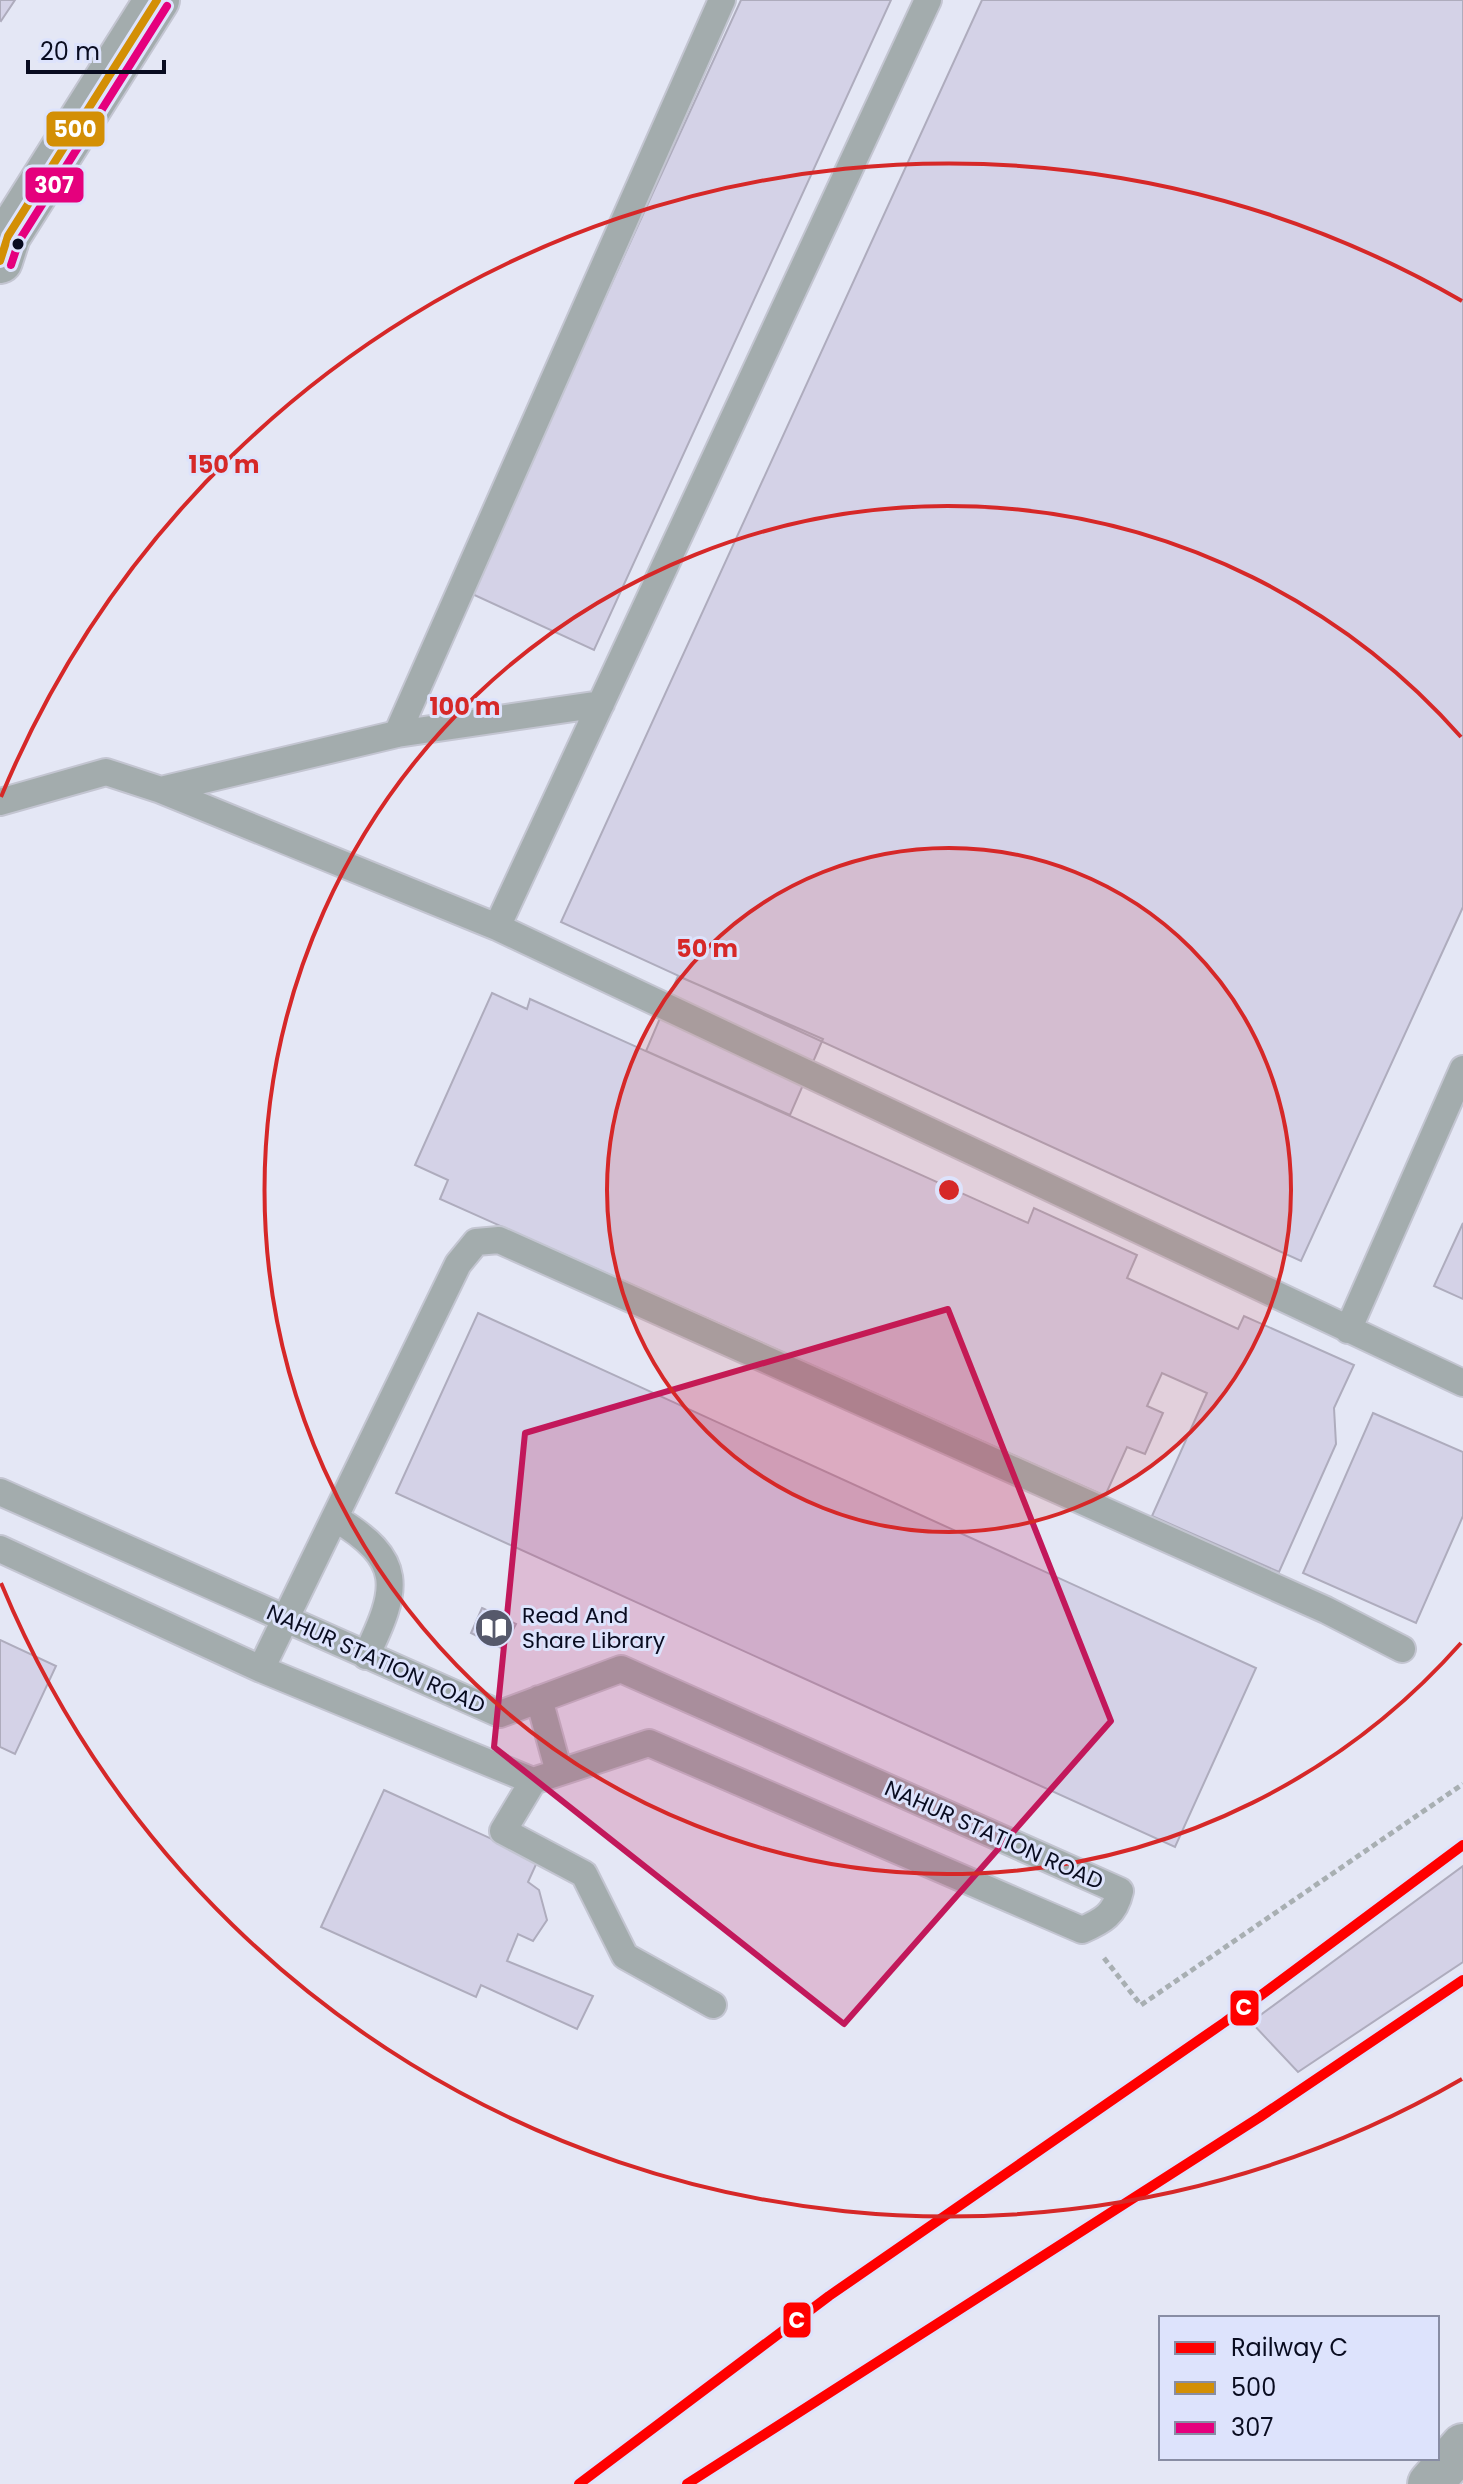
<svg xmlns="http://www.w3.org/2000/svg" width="1463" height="2484" font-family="Poppins,sans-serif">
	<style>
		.building { fill: #d4d2e7; stroke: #aeacbd; stroke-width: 2 }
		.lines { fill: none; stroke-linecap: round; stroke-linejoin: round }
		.service-casing { stroke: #c3c5d1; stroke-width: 30 }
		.tertiary-casing { stroke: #c3c5d1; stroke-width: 48 }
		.path { stroke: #a8afb2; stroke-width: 5; stroke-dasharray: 6 4; stroke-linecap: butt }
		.service { stroke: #a3acad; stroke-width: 26 }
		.tertiary { stroke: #a3acad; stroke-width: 44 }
		.bus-1-casing { stroke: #dde3fc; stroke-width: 14 }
		.bus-2-casing { stroke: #dde3fc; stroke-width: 14 }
		.bus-1 { stroke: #d38f05; stroke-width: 8 }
		.bus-2 { stroke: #e5007d; stroke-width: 8 }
		.rail-1-casing { stroke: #dde3fc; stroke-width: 16 }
		.rail-1 { stroke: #f00; stroke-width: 10 }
		.marked { fill: #c2185b; fill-opacity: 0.2; stroke: #c2185b; stroke-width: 6; stroke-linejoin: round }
		.ring { fill: none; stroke: #d62828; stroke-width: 4 }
		.bus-dot { fill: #090c20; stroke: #dde3fc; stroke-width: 3 }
		.labels { text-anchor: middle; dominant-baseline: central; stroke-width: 6; stroke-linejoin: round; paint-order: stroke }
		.poi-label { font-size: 22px; fill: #090c20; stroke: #dde3fc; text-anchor: start }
		.street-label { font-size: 22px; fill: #090c20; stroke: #dde3fc }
		.centre { fill: #d62828; stroke: #dde3fc; stroke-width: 4 }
		.ring-label { font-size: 24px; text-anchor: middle; font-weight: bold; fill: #d62828; stroke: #dde3fc; stroke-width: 6; stroke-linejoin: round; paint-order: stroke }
		.line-badge { stroke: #dde3fc; stroke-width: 3 }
		.badge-label { font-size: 22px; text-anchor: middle; font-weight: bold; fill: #fff }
	</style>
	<rect width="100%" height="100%" fill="#e4e7f5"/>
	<path class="building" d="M 0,0 L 15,0 L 1,21 L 0,20 Z
		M 741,0 L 891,0 L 594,650 L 470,593 Z
		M 982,0 L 1463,0 L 1463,907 L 1301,1261 L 561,922 Z
		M 678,976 L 823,1039 L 790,1115 L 646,1051 Z
		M 492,993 L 527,1009 L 530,999 L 1028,1223 L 1034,1208 L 1137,1255 L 1127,1278 L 1238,1329 L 1244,1316 L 1354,1365 L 1334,1408 L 1336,1444 L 1279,1572 L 1152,1516 L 1207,1393 L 1162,1373 L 1147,1406 L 1163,1413 L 1145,1454 L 1127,1447 L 1105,1496 L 440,1199 L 448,1180 L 415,1165 Z
		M 1463,1223 L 1463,1299 L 1434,1286 Z
		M 478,1313 L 1256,1668 L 1175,1847 L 396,1493 Z
		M 1373,1413 L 1463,1452 L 1463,1516 L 1416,1623 L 1303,1573 Z
		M 482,1608 L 516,1624 L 503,1649 L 471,1633 Z
		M 0,1640 L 56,1666 L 15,1754 L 0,1747 Z
		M 384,1790 L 538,1860 L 528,1882 L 539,1890 L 547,1920 L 533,1941 L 518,1934 L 507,1961 L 593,1996 L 577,2029 L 481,1985 L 476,1997 L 321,1927 Z
		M 1463,1866 L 1463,1962 L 1298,2072 L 1251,2022 Z"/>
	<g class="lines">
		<g class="service-casing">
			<path id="service" d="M 397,734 L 722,0
				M 161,790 L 397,734 L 601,704
				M 0,802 L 106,772 L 161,790 L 497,927 L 1463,1383
				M 497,927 L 928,0
				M 1348,1330 L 1463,1069
				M 0,1492 L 500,1714 L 621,1669 L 1120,1891 C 1115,1914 1103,1921 1082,1930 L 649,1743 L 533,1781 L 261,1669 L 0,1549
				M 335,1518 C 405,1560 399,1588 366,1656
				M 261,1669 L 458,1264 L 476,1242 L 499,1240 L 1326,1610 L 1402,1649
				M 539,1699 L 559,1772
				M 533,1781 L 503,1831 L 584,1874 L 625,1956 L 713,2005"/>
		</g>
		<g class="tertiary-casing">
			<path id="tertiary" d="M 0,261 L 8,236 L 157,0
				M 1430,2484 L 1463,2446"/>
		</g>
		<path class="path" d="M 1104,1958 L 1141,2005 L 1463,1784"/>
		<use href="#service" class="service"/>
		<use href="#tertiary" class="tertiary"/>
		<g class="bus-1-casing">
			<path id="bus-1" d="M 0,261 L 8,236 L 157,0"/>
		</g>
		<g class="bus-2-casing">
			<path id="bus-2" d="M 11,265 L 19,241 L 167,6"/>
		</g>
		<use href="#bus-1" class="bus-1"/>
		<use href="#bus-2" class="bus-2"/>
		<g class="rail-1-casing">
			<path id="rail-1" d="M 579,2484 L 829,2296 L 1225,2022 L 1463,1845
				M 687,2484 L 1260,2117 L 1463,1980"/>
		</g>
		<use href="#rail-1" class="rail-1"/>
	</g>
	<path class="marked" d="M 948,1309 L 1111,1721 L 844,2024 L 494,1747 L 525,1433 Z"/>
	<circle cx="949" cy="1190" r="342" fill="#d62828" fill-opacity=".12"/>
	<g class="ring">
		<circle cx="949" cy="1190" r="342"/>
		<path d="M1461 1643A684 684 0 1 1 1461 737"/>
		<path d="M1462 2079A1026 1026 0 0 1 1 1583M1 797A1026 1026 0 0 1 1462 301"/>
	</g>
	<defs>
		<g id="library-disc" transform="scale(2)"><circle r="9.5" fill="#56596b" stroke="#dde3fc"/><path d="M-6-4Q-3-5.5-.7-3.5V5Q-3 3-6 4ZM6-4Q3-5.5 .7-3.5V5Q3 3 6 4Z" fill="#fff"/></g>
	</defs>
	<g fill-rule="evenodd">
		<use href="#library-disc" x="494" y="1628"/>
	</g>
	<circle class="bus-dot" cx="18" cy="244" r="7"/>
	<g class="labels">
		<g class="poi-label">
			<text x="522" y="1615">Read And<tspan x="522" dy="25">Share Library</tspan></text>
		</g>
		<g class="street-label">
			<text transform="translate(376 1659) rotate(24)">NAHUR STATION ROAD</text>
			<text transform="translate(994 1835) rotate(24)">NAHUR STATION ROAD</text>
		</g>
	</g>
	<circle cx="949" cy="1190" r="12" class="centre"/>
	<g class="ring-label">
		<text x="224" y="473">150 m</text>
		<text x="465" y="715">100 m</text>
		<text x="707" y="957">50 m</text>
	</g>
	<g class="line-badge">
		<rect x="45" y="110" width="61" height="38" rx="8" fill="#d38f05"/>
		<rect x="24" y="166" width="61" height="38" rx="8" fill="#e5007d"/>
		<rect x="1229" y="1989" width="31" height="38" rx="8" fill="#f00"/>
		<rect x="782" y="2301" width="30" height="38" rx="8" fill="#f00"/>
	</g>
	<g class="badge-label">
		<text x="75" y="137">500</text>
		<text x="54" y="193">307</text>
		<text x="1244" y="2015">C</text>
		<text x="797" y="2328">C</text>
	</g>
	<rect x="1159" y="2316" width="280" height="144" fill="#dde3fc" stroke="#888da4" stroke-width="2"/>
	<rect x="1175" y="2342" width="40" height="12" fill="#ff0000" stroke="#888da4" stroke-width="2"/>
	<text x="1231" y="2356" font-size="24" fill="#090c20">Railway C</text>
	<rect x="1175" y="2382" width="40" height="12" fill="#d38f05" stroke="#888da4" stroke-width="2"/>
	<text x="1231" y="2396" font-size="24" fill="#090c20">500</text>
	<rect x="1175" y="2422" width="40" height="12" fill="#e5007d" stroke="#888da4" stroke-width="2"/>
	<text x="1231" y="2436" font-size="24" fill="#090c20">307</text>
	<path d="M28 60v12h136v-12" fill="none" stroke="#090c20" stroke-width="4"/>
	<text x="40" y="60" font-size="24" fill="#090c20" stroke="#dde3fc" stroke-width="6" paint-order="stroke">20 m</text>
</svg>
